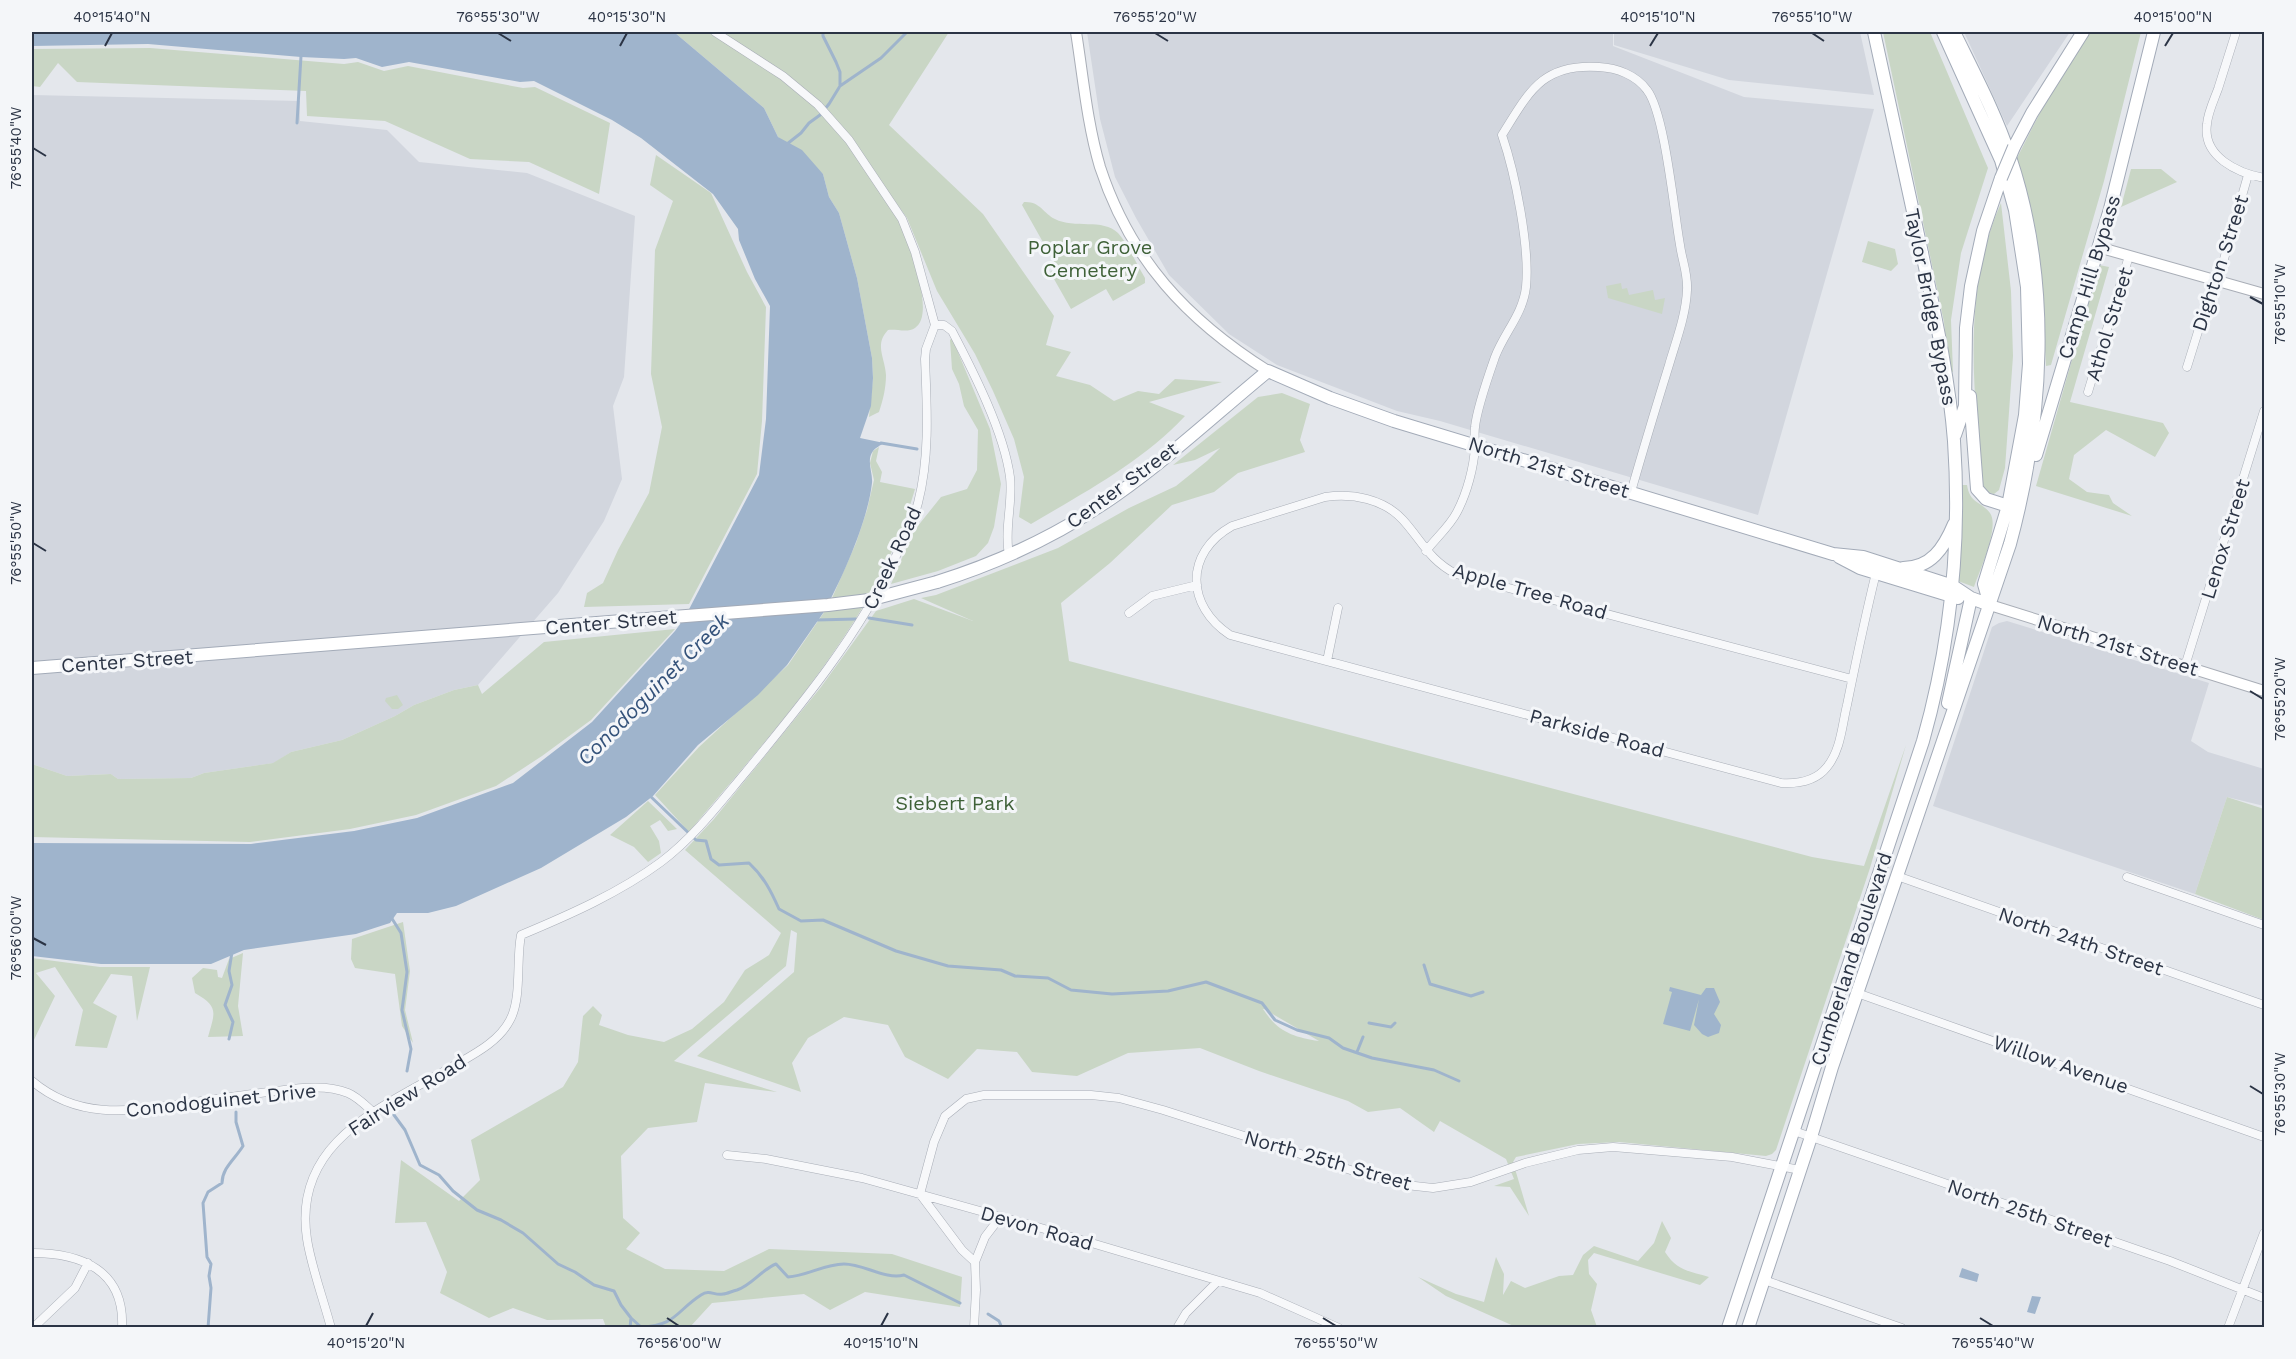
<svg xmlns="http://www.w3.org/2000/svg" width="2296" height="1359" font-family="'Work Sans',sans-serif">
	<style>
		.built { fill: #d2d6de }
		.green { fill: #c9d6c5; fill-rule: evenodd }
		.water { fill: #9fb4cc }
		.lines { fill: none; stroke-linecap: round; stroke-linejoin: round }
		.stream { stroke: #9fb4cc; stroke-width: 3 }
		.street-casing { stroke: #a9aeb7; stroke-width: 9 }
		.secondary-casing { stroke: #a9aeb7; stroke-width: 12 }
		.primary-casing { stroke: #a3abb8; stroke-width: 14 }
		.street { stroke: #f7f8fa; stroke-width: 8 }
		.secondary { stroke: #fff; stroke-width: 10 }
		.primary { stroke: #fff; stroke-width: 12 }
		.primary-bridge-casing { stroke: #a3abb8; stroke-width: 14; stroke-linecap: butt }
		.primary-bridge { stroke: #fff; stroke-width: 12 }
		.ticks { fill: none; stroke: #2b3445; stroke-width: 2 }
		.labels { text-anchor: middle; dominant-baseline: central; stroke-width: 6; stroke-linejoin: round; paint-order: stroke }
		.park-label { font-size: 20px; fill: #3f6138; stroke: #f4f6f9 }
		.street-label { font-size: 20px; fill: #2b3445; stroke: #f4f6f9 }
		.water-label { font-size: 21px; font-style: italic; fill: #34527a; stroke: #f4f6f9 }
		.neatline { fill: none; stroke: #2b3445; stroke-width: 2 }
		.ticks-label { font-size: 15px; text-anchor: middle; fill: #2b3445 }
	</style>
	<rect width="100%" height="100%" fill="#e4e7ec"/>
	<path class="built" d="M 1087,32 L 1613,32 L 1613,46 L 1744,97 L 1874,109 L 1758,515 L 1440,421 L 1397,411 L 1277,365 L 1229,334 L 1169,275 L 1136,218 L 1115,177 L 1100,119 Z
		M 1614,32 L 1860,32 L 1874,95 L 1729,80 L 1614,45 Z
		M 1964,32 L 2070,32 L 2007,126 Z
		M 32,95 L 300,101 L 300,121 L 387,130 L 419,162 L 527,173 L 635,216 L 624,377 L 613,406 L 622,479 L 604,521 L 558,593 L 478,685 L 454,690 L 414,705 L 395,716 L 342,740 L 291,752 L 274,763 L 204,773 L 191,778 L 118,779 L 111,774 L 67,776 L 32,764 Z
		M 2007,621 L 2209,683 L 2191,741 L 2208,752 L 2264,769 L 2264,806 L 2227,797 L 2195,894 L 1933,806 L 1992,627 L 1999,623 Z"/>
	<path class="green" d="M 674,32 L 949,32 L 889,125 L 983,214 L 1054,316 L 1046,345 L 1071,352 L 1056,376 L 1090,385 L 1114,401 L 1138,391 L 1159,394 L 1175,379 L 1222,382 L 1149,402 L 1185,416 C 1142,462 1085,492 1031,524 L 1019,517 L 1024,477 L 1014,439 L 993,391 L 975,354 L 937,291 L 907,218 L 863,157 C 869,178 889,199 898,220 C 907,240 937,314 915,328 C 908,333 897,329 888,330 C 874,345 885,357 886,375 C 886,388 883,400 879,412 L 869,417 L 873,378 L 872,358 L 857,278 L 839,213 L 829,197 L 823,174 L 778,137 L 764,108 Z
		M 1883,32 L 1930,32 L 1988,168 L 1961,253 L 1951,320 L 1953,372 L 1949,371 L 1944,322 Z
		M 2088,32 L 2141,32 L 2104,181 L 2051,365 L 2046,366 L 2040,267 L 2036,231 L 2017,158 L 2045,103 Z
		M 150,48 L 344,64 L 358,62 L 384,71 L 408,66 L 523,88 L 535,87 L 610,123 L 599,194 L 529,162 L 470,159 L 385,121 L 307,116 L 306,91 L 77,82 L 58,63 L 40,87 L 32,86 L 32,49 Z
		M 656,155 L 711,193 L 747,272 L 766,307 L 762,421 L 757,474 L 689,604 L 584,607 L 587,593 L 603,583 L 618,550 L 649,493 L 662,427 L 651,374 L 655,250 L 673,201 L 650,185 Z
		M 2131,169 L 2161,169 L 2177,182 L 2121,207 Z
		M 1024,202 C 1040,201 1043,213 1055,219 C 1074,229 1103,218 1118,233 C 1128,244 1137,265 1145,278 L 1145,283 L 1113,301 L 1106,289 L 1071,309 L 1050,272 L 1057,267 L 1022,205 Z
		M 2001,203 L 2011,291 L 2013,356 L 2005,468 L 1999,490 L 1994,494 L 1989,493 L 1983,487 C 1974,393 1961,292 2001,203 Z
		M 1868,241 L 1895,249 L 1898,264 L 1891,271 L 1862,262 Z
		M 2099,265 L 2109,267 L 2070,402 L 2163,423 L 2169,433 L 2155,457 L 2106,430 L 2074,455 L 2069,479 L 2087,492 L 2109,495 L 2113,503 L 2132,516 L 2036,486 Z
		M 1621,283 L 1622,289 L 1627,288 L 1629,295 L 1653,290 L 1655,300 L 1665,298 L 1662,314 L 1608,298 L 1606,286 Z
		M 952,338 L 990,429 L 1001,484 L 994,527 L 988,543 L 976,556 L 938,571 L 891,584 L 913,532 L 941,497 L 967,489 L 977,470 L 978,430 L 964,406 L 959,384 L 952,369 L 950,340 Z
		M 1282,393 L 1310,404 L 1300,440 L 1305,452 L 1238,473 L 1214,492 L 1172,505 L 1110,563 L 1061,603 L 1069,661 L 1812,857 L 1864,866 L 1906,745 L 1870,868 L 1776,1150 L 1772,1154 L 1766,1156 L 1619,1142 L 1578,1144 L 1516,1157 L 1513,1162 L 1529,1216 L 1510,1187 L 1494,1186 L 1514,1179 L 1506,1159 L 1440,1121 L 1434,1132 L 1400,1108 L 1368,1112 L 1348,1101 L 1259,1071 L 1200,1048 L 1128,1053 L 1077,1076 L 1032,1072 L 1017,1052 L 977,1049 L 948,1079 L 905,1057 L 888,1025 L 844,1017 L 808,1038 L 792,1063 L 801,1092 L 697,1056 L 794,972 L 797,933 L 791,930 L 786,966 L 674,1061 L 777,1092 L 705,1083 L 697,1122 L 648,1128 L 621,1156 L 623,1218 L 640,1233 L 626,1249 L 665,1269 L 724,1271 L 769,1249 L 892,1254 L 962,1277 L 960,1307 L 865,1292 L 830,1310 L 804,1294 L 712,1303 L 690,1327 L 606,1327 L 603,1319 L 547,1320 L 513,1308 L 489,1318 L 440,1293 L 447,1272 L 426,1222 L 395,1223 L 401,1160 L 459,1201 L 480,1180 L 471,1140 L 563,1087 L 578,1062 L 583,1016 L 593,1006 L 602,1015 L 599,1025 L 628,1035 L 664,1042 L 692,1029 L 724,1002 L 745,970 L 769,955 L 781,933 L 685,850 L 714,819 L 821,687 L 876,611 L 914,599 L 973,621 L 921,598 L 936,595 L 1058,548 L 1129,508 L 1176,486 L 1207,461 L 1220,448 L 1195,460 L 1173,465 L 1258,397 ZM 1263,1009 L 1264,1009 L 1319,1041 C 1293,1037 1278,1032 1263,1009 Z
		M 879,447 L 876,461 L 882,472 L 880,482 L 915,489 C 877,622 775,728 689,832 L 655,795 L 699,747 L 788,665 L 829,605 L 856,543 L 867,510 L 874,480 L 870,463 L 873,451 Z
		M 1961,485 L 1967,485 C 1970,504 1981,501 1990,513 C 2000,527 1979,572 1974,587 L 1958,581 Z
		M 675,629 L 591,720 L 542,756 L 496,786 L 416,815 L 350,829 L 250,842 L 32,837 L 32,764 L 67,776 L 111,774 L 118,779 L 191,778 L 204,773 L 273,763 L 291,752 L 342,740 L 395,716 L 414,705 L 454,690 L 478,685 L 482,694 L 544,642 Z
		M 397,695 L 403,705 L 398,709 L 392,709 L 385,701 L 386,698 Z
		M 2227,797 L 2264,809 L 2264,920 L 2195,894 Z
		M 648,801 L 677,829 L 668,831 L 660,820 L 650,826 L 659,841 L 661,853 L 648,862 L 634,847 L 610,835 Z
		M 403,922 L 410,971 L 405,1010 L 413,1043 L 402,1026 L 395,974 L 355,968 L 351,959 L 352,939 Z
		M 243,953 L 238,1006 L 243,1036 L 208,1037 C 215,1012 219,1007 195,993 L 192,978 L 203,968 L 217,970 L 218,977 L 222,978 L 229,959 Z
		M 32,958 L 100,967 L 150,967 L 137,1021 L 132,976 L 111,974 L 93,1003 L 117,1016 L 107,1048 L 75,1046 L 83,1010 L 55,967 L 36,973 L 55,996 L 32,1044 Z
		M 1662,1221 L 1671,1238 L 1665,1252 C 1677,1271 1689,1271 1709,1277 L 1700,1285 L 1594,1253 L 1588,1260 L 1589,1274 L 1597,1284 L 1591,1310 L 1597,1327 L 1516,1327 L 1446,1296 L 1418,1277 L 1456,1294 L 1484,1302 L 1496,1257 L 1504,1274 L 1503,1295 L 1511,1281 L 1525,1288 L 1559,1276 L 1573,1275 L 1583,1255 L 1594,1246 L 1638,1261 L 1654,1243 Z"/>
	<path class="water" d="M 32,32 L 674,32 L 764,108 L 778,137 L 802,150 L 823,174 L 829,197 L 839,213 L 857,278 L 872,358 L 873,378 L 871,406 L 860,438 L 884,443 C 881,445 875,448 873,451 C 866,460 873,473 872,483 C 868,519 845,572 828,604 L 685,617 L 759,475 L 766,419 L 770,306 L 755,279 L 739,240 L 738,229 L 713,194 L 641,138 L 612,120 L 534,81 L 520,82 L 409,62 L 382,67 L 356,58 L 344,59 L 301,57 L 148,44 L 32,46 Z
		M 828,606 L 787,665 L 758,695 L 698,745 L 653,796 L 626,817 L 541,868 L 456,906 L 428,913 L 397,913 L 390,923 L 356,934 L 244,950 L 211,964 L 101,964 L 32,956 L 32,843 L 251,844 L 354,831 L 417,818 L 513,783 L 592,722 L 675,631 L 683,620 Z
		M 1670,987 L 1701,995 L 1706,988 L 1714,988 L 1720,1002 L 1714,1014 L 1721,1025 L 1719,1033 L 1708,1037 L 1702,1034 L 1694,1025 L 1699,999 L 1690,1031 L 1663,1024 L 1672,992 L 1669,991 Z
		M 1962,1268 L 1979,1274 L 1977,1282 L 1959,1277 Z
		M 2032,1296 L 2041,1297 L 2035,1314 L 2027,1312 Z"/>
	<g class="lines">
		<path class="stream" d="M 823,32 L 823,36 L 836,62 L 840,72 L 840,86
			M 297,123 L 301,56
			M 787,144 L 801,133 L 809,123 L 820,115 L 829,104 L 840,86 L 881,58 L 907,32
			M 881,443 L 917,449
			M 869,618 L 912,625
			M 816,620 L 856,619
			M 648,794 L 696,840 L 706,841 L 711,859 L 719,865 L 749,863 C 764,877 771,891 779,909 L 801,921 L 823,920 L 896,951 L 948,966 L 1001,970 L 1015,976 L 1048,978 L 1071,990 L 1112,994 L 1168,991 L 1206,982 L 1262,1003 L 1275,1020 L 1297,1030 L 1329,1038 L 1343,1048 L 1372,1058 L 1434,1070 L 1459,1081
			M 391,917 L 401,933 L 407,972 L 402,1010 L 411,1049 L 407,1071
			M 1424,965 L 1430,984 L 1471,996 L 1483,992
			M 1369,1023 L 1391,1027 L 1395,1023
			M 229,1039 L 233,1022 L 225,1005 L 232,985 L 229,971 L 232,952
			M 1357,1052 L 1363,1037
			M 394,1115 L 405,1130 L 420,1165 L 439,1175 L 453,1191 L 477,1210 L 501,1220 L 523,1233 L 558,1264 L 575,1272 L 594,1285 L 614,1291 L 621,1305 L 631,1318 L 630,1328
			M 988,1314 L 999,1321 L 1002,1328
			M 631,1318 L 641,1327 C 676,1326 676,1311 701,1295 C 710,1289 714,1296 723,1294 C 727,1294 732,1291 737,1290 C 752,1285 761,1270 776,1264 L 788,1277 C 807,1276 824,1264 844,1264 C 864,1264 885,1280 904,1275 L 960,1303
			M 208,1328 L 211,1288 L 209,1276 L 211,1264 L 207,1257 L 203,1203 L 208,1192 L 222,1183 C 222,1168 235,1159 243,1146 L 236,1122 L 236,1112"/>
		<g class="street-casing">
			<path id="street" d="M 2236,32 C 2230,51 2224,70 2218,89 C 2214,100 2208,112 2207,124 C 2202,157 2238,173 2264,178
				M 935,325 L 944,325 L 952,331 C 973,371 1004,432 1010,477 C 1013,503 1004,529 1009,555
				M 2187,367 L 2214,280 L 2220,273 L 2248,175
				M 2088,392 L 2129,256
				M 1426,551 C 1436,538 1450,526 1457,512 C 1467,493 1474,467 1475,446 C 1475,440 1474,433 1475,427 C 1477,408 1488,377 1495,357 C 1504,333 1523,314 1526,287 C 1530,247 1515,173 1502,135 C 1529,92 1542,63 1599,67 C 1617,68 1636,75 1647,90 C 1665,113 1674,212 1680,245 C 1682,260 1688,274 1687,290 C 1686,315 1676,341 1669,365 C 1656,407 1643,450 1631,492
				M 1129,613 L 1152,596 L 1197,585
				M 1327,661 L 1338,608
				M 2185,666 L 2264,411
				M 1852,679 L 1456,574 C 1429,560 1422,541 1403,520 C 1384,499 1353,493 1325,497 L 1232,526 C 1184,553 1186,606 1230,635 L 1781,783 C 1798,784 1816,781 1827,767 C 1841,750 1842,725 1847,705 C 1856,661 1865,617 1876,573
				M 1897,876 L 2264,1005
				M 2127,877 L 2264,925
				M 1857,993 L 2264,1137
				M 32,1081 C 77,1119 126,1112 180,1104 C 212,1100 244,1095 276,1091 C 299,1088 326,1084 348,1093 C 358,1097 366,1106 374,1113
				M 1794,1131 L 2170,1261 L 2264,1298
				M 727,1155 L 766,1159 L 862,1178 L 1041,1228 L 1260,1293 L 1339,1328
				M 32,1253 C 81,1253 125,1270 122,1328
				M 975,1262 L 962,1250 L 920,1194 L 934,1142 L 945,1116 L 966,1099 L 984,1095 L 1091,1095 L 1119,1098 L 1163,1110 L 1363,1174 L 1406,1185 L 1433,1188 L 1471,1182 L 1525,1163 L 1578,1150 L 1613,1147 L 1732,1157 L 1800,1170
				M 1764,1280 L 1902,1328
				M 33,1328 L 75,1288 L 88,1263
				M 331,1328 C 324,1301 311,1266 307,1239 C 292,1142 381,1108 450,1068 C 472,1055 498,1043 510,1020 C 522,998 516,960 521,935 C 569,915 619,893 661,862 C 694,837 719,804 745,773 C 802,704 859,635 897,554 C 904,537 913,521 918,503 C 930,457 927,407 925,359 L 926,349 L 935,325 L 915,252 L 902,219 L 849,140 L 818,105 L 783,76 L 715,32
				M 974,1328 L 976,1290 L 975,1262 L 985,1237 L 1001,1216
				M 1177,1328 L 1186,1313 L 1218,1281
				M 2228,1328 L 2264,1233"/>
		</g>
		<g class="secondary-casing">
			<path id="secondary" d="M 1076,32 C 1083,76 1087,123 1100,167 C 1130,259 1187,320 1268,371
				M 2098,247 L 2264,294
				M 1990,605 L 2264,691"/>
		</g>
		<g class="primary-casing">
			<path id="primary" d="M 1943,32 L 2001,160 L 2015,210 L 2027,287 L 2029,364 L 2025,415 L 2008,506 L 1984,584 L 1990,605
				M 2014,147 L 2032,113 L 2083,32
				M 1970,396 L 1977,489 L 1986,499 L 2008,506
				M 1955,435 L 1965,406 L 1966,328 L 1971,286 L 1983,231 L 2001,178
				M 2036,455 L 2110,209 L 2154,32
				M 1839,557 L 1860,568 L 1958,598
				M 1903,568 C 1931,568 1944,548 1954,524
				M 937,582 C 1001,562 1062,533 1116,495 C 1170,457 1218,412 1268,371 L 1330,398 L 1394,421 L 1833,554 L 1863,557 L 1953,586 L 1971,598 L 1990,605
				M 32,668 L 647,619
				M 1948,703 L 1971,598
				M 1728,1328 L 1923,741 C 1951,642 1961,543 1954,441 C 1949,377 1935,315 1922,253 C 1906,179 1890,105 1874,32
				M 1748,1328 L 1811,1137 L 1832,1067 L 2010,544 C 2044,418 2052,282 2010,157 C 1996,114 1974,73 1954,32"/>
		</g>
		<use href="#street" class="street"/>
		<use href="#secondary" class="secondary"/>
		<use href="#primary" class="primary"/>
		<g class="primary-bridge-casing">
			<path id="primary-bridge" d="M 2001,178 L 2014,147
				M 647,619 L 828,605 L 869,600 L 937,582"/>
		</g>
		<use href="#primary-bridge" class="primary-bridge"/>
	</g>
	<path class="ticks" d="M 498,33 L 511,41M 1155,33 L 1168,41M 1812,33 L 1824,41M 105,46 L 112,33M 620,46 L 627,33M 1650,46 L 1658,33M 2165,46 L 2173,33M 33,148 L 46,156M 2250,297 L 2263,304M 33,543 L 46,551M 2250,691 L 2263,699M 33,938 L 46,945M 2250,1086 L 2263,1094M 667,1318 L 679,1326M 1323,1318 L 1336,1326M 1980,1318 L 1993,1326M 366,1326 L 373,1313M 881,1326 L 888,1313"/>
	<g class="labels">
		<g class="park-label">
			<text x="1090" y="247">Poplar Grove<tspan x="1090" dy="23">Cemetery</tspan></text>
			<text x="955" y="803">Siebert Park</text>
		</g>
		<g class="street-label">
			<text transform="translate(2220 263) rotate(-72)">Dighton Street</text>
			<text transform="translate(2089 277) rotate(-73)">Camp Hill Bypass</text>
			<text transform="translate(1931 307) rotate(79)">Taylor Bridge Bypass</text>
			<text transform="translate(2109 324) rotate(-73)">Athol Street</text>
			<text transform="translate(1549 467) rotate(17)">North 21st Street</text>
			<text transform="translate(1122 485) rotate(-36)">Center Street</text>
			<text transform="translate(2225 539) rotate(-73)">Lenox Street</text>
			<text transform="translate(892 558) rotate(-65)">Creek Road</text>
			<text transform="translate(1530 591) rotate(16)">Apple Tree Road</text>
			<text transform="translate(611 622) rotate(-5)">Center Street</text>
			<text transform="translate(2118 645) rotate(17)">North 21st Street</text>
			<text transform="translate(127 661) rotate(-4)">Center Street</text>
			<text transform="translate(1597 733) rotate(15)">Parkside Road</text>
			<text transform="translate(2081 941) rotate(19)">North 24th Street</text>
			<text transform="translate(1851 959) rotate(-72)">Cumberland Boulevard</text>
			<text transform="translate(2061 1064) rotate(19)">Willow Avenue</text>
			<text transform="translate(407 1095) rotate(-32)">Fairview Road</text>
			<text transform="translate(221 1100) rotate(-6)">Conodoguinet Drive</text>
			<text transform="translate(1328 1160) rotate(16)">North 25th Street</text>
			<text transform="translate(2030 1213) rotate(19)">North 25th Street</text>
			<text transform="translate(1037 1228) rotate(16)">Devon Road</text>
		</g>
		<g class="water-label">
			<text transform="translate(653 689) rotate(-45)">Conodoguinet Creek</text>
		</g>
	</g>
	<rect width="2296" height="1359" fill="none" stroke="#f4f6f9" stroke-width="66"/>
	<rect x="33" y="33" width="2230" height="1293" class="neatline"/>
	<g class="ticks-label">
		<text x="112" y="22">40°15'40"N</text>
		<text x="498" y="22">76°55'30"W</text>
		<text x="627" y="22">40°15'30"N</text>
		<text x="1155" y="22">76°55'20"W</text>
		<text x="1658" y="22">40°15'10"N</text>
		<text x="1812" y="22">76°55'10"W</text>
		<text x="2173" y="22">40°15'00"N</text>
		<text transform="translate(16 148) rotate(-90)" y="5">76°55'40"W</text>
		<text transform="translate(2280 304) rotate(-90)" y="5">76°55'10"W</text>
		<text transform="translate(16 543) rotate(-90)" y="5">76°55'50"W</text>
		<text transform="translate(2280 699) rotate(-90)" y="5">76°55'20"W</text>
		<text transform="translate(16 938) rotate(-90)" y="5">76°56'00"W</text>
		<text transform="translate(2280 1094) rotate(-90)" y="5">76°55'30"W</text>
		<text x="366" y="1348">40°15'20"N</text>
		<text x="679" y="1348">76°56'00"W</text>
		<text x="881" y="1348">40°15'10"N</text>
		<text x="1336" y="1348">76°55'50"W</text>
		<text x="1993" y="1348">76°55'40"W</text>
	</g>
</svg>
